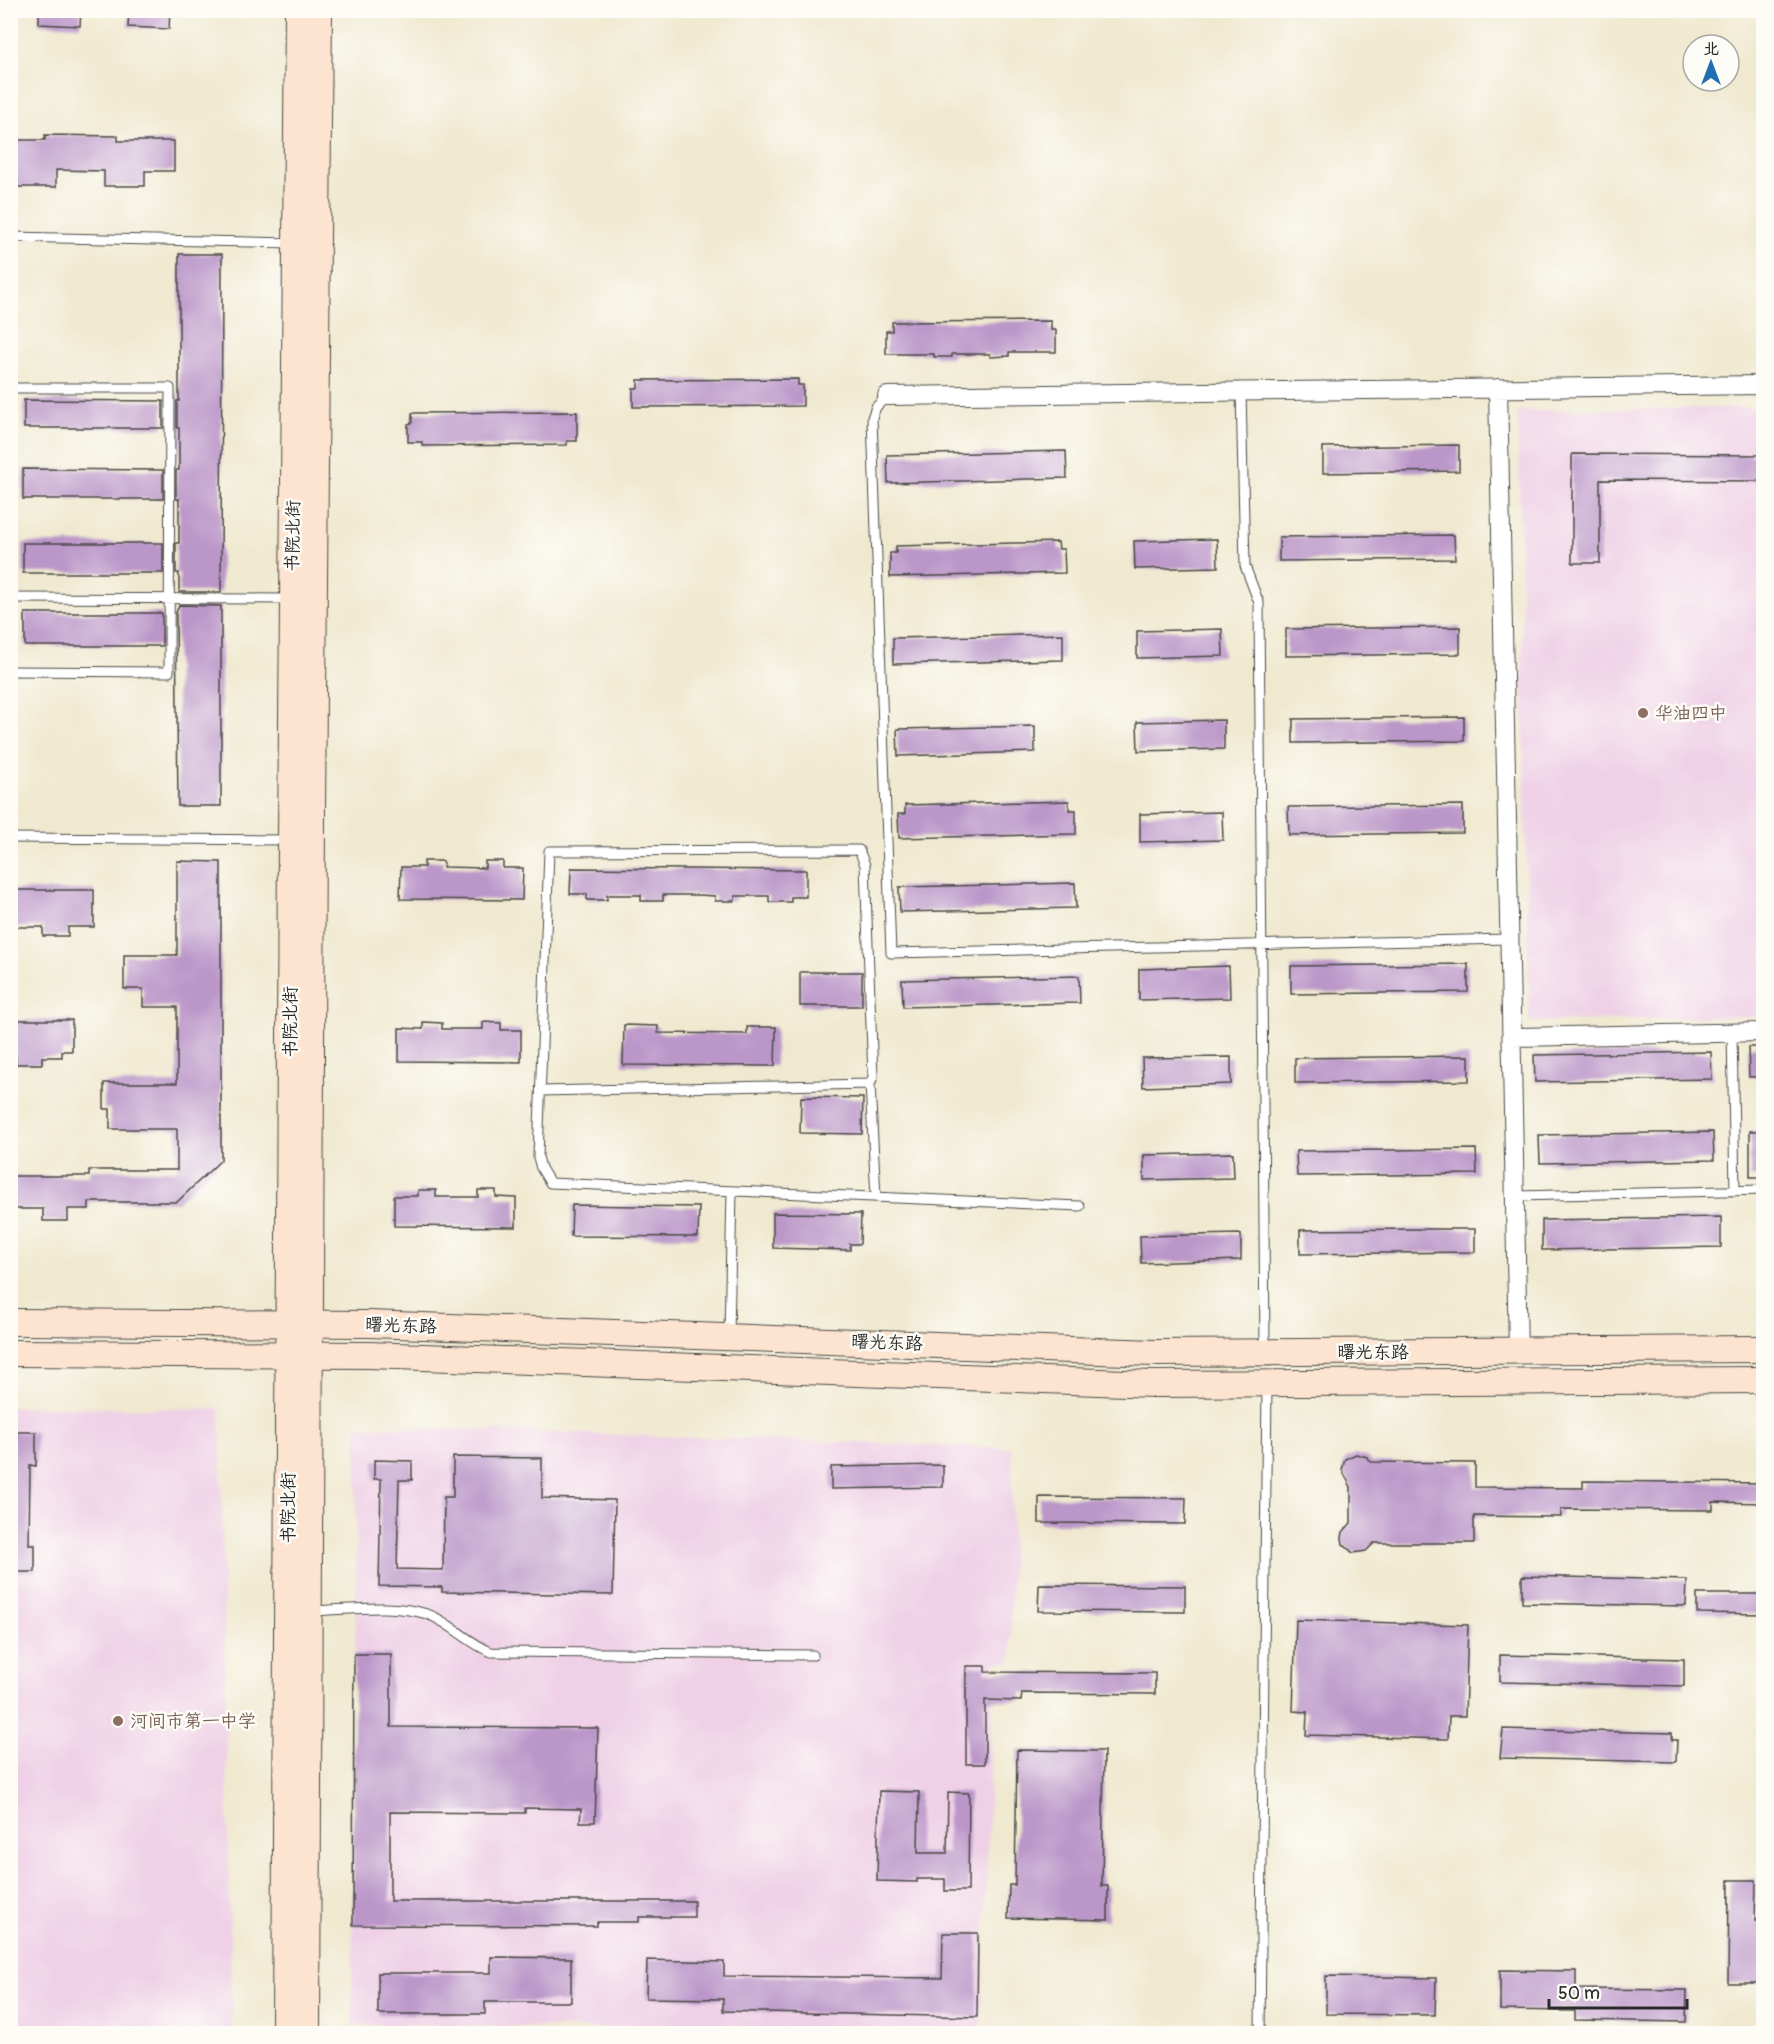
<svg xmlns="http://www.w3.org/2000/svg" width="1774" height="2044" font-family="Pangolin,'LXGW WenKai TC',sans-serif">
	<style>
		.built { fill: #efd0e6 }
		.building { fill: #bb96c9 }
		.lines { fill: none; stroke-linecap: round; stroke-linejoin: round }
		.lane-casing { stroke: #494844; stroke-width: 11 }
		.street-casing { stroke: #494844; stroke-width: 20 }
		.secondary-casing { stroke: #494844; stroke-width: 28 }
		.lane { stroke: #fff; stroke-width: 9 }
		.street { stroke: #fff; stroke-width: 18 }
		.secondary { stroke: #fde4d1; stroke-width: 26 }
		.education-dot { fill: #8d6e63; stroke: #fdfcf7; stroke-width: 2 }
		.labels { text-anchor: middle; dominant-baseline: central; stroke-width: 5; stroke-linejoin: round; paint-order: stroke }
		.street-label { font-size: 18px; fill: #2b2b2b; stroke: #fdfcf7 }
		.education-label { font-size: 18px; fill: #785e54; stroke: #fdfcf7; text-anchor: start }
	</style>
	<rect width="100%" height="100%" fill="#fdfcf7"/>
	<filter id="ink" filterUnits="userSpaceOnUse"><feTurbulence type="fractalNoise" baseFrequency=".0167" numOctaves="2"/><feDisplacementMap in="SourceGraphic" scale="12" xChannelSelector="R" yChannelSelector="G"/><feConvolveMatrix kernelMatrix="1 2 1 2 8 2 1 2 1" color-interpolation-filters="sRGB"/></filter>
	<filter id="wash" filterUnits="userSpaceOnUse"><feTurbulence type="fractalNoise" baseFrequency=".008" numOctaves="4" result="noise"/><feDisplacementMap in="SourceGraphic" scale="24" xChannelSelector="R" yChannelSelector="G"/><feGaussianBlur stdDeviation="1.35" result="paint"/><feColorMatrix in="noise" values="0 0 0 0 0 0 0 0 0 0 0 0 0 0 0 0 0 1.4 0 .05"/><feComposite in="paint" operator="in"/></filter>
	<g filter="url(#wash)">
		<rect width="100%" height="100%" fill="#f0e9d0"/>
		<path class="built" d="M 1763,407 L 1763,1016 L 1529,1022 L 1518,411 Z
			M 11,1407 L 220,1409 L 232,2033 L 11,2034 Z
			M 357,1426 L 1012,1448 L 1011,1662 L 994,1662 L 981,2033 L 352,2025 Z"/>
		<g id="blocks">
			<path class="building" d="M 39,10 L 81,10 L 80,26 L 39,24 Z
				M 129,10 L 170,10 L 169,29 L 128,27 Z
				M 45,135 L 118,136 L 118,141 L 174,141 L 174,171 L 145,171 L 145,186 L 104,186 L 104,171 L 56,170 L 56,187 L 10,187 L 10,140 L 45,140 Z
				M 179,254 L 222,254 L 221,592 L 179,592 L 179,573 L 176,573 L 176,543 L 179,543 L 179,499 L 176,499 L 176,470 L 179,470 L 179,428 L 177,428 L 177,401 L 179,401 Z
				M 1051,321 L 1051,330 L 1056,330 L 1056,352 L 1009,352 L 1009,356 L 990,357 L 990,354 L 952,354 L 952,357 L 934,357 L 934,354 L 886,354 L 886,331 L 892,331 L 892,322 Z
				M 798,379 L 798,385 L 803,385 L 803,406 L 633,407 L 633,388 L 638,388 L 638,380 Z
				M 24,400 L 163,401 L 163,428 L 24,428 Z
				M 577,412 L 577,441 L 567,441 L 567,445 L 422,446 L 422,442 L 408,442 L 408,424 L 412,423 L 412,413 Z
				M 1459,445 L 1459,471 L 1323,473 L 1323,447 Z
				M 1066,451 L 1067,478 L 888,483 L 887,455 Z
				M 1572,454 L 1764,455 L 1764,481 L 1600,480 L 1600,563 L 1572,563 Z
				M 23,469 L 163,470 L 163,499 L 23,499 Z
				M 1454,535 L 1455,559 L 1279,561 L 1279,537 Z
				M 1217,539 L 1218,567 L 1135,569 L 1134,541 Z
				M 1058,542 L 1059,549 L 1064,549 L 1065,573 L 890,577 L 890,553 L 896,553 L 896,546 Z
				M 23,543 L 163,543 L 163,573 L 23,573 Z
				M 179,605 L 221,606 L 221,806 L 178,806 L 176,613 Z
				M 25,613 L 162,613 L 162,646 L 25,646 Z
				M 1460,627 L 1460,654 L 1286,656 L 1286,629 Z
				M 1222,629 L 1223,656 L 1137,658 L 1137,631 Z
				M 1063,634 L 1063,660 L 893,664 L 893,638 Z
				M 1464,717 L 1464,741 L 1293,743 L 1293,719 Z
				M 1224,720 L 1224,749 L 1138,751 L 1137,722 Z
				M 1035,726 L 1035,752 L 898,756 L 897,729 Z
				M 1069,801 L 1069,810 L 1076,810 L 1076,834 L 899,838 L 898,814 L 905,814 L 905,805 Z
				M 1463,805 L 1463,833 L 1289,835 L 1288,807 Z
				M 1222,812 L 1223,840 L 1140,842 L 1140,814 Z
				M 177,861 L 221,862 L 221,1160 L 177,1202 L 89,1202 L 89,1209 L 68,1209 L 68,1221 L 43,1221 L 43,1209 L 10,1209 L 10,1176 L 89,1176 L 89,1170 L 177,1170 L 177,1129 L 110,1129 L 110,1109 L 104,1109 L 104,1083 L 177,1083 L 177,1007 L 143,1007 L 143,989 L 124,989 L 124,955 L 177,955 Z
				M 424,861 L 443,861 L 443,867 L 485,868 L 485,861 L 503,861 L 503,868 L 523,868 L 522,900 L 400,899 L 401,867 L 424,867 Z
				M 571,868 L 806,870 L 806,897 L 791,897 L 791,902 L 769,902 L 769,896 L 735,896 L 735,901 L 715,901 L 715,896 L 698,895 L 663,895 L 663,901 L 641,901 L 641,895 L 607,895 L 607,900 L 587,900 L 587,894 L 570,894 Z
				M 1075,883 L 1076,908 L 900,912 L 899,887 Z
				M 10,890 L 94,890 L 94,927 L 68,927 L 68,936 L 43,936 L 43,927 L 10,927 Z
				M 1468,964 L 1468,992 L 1291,994 L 1291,966 Z
				M 1229,966 L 1230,998 L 1139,1000 L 1139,969 Z
				M 800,972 L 862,972 L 862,1006 L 800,1006 Z
				M 1079,976 L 1080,1003 L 903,1007 L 902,980 Z
				M 10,1020 L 72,1020 L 72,1051 L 62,1051 L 62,1057 L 42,1057 L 42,1064 L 16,1064 L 16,1057 L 10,1057 Z
				M 423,1022 L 442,1023 L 442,1029 L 483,1029 L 483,1022 L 501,1023 L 501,1030 L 521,1030 L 521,1062 L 399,1061 L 399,1028 L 423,1029 Z
				M 624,1025 L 658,1026 L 658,1033 L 747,1034 L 747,1027 L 776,1027 L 775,1066 L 623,1065 Z
				M 1748,1047 L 1764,1047 L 1764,1077 L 1749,1077 Z
				M 1711,1052 L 1712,1079 L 1535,1082 L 1534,1055 Z
				M 1469,1056 L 1469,1081 L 1295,1083 L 1295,1058 Z
				M 1231,1057 L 1231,1084 L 1143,1087 L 1142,1058 Z
				M 801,1097 L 863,1098 L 862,1134 L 800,1133 Z
				M 1750,1131 L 1764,1131 L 1764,1177 L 1750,1177 Z
				M 1713,1132 L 1714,1160 L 1540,1163 L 1539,1135 Z
				M 1476,1149 L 1477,1174 L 1297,1176 L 1296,1151 Z
				M 1233,1153 L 1234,1178 L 1144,1180 L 1144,1155 Z
				M 418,1190 L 436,1190 L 436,1197 L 478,1197 L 478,1190 L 496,1190 L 496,1197 L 516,1198 L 516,1227 L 394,1226 L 394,1196 L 418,1196 Z
				M 572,1205 L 699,1207 L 698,1237 L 571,1236 Z
				M 773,1213 L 861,1214 L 860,1244 L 850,1244 L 850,1250 L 773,1248 Z
				M 1721,1217 L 1721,1247 L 1542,1250 L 1542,1220 Z
				M 1422,1229 L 1475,1229 L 1475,1252 L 1300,1254 L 1300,1230 Z
				M 1241,1234 L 1241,1260 L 1141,1263 L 1140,1236 Z
				M 10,1432 L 36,1432 L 36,1466 L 30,1465 L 29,1545 L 35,1545 L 35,1572 L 10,1572 Z
				M 1356,1454 L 1367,1457 L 1371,1462 L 1475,1463 L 1475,1487 L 1583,1488 L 1583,1481 L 1764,1483 L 1764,1503 L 1713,1502 L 1713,1510 L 1561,1509 L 1561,1517 L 1474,1516 L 1474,1543 L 1374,1543 L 1366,1551 L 1353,1553 L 1343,1544 L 1342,1538 L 1343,1532 L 1351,1523 L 1351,1487 L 1342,1470 L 1345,1459 Z
				M 453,1457 L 542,1458 L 542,1498 L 615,1500 L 613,1595 L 442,1592 L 442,1587 L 379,1586 L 381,1479 L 374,1479 L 374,1460 L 412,1461 L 412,1480 L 399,1480 L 397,1569 L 443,1570 L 444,1497 L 453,1497 Z
				M 943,1465 L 943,1487 L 831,1489 L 831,1467 Z
				M 1039,1497 L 1186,1498 L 1185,1524 L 1039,1523 Z
				M 1522,1576 L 1687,1580 L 1686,1606 L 1522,1603 Z
				M 1039,1585 L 1185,1586 L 1185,1612 L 1038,1611 Z
				M 1697,1594 L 1764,1594 L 1764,1614 L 1697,1613 Z
				M 1296,1620 L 1468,1625 L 1465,1716 L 1449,1716 L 1448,1739 L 1306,1735 L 1307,1712 L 1293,1711 Z
				M 354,1654 L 391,1654 L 391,1727 L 598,1728 L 595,1822 L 580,1822 L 581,1809 L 525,1808 L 525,1813 L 390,1812 L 390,1901 L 694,1901 L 694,1917 L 639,1917 L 639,1922 L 597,1922 L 597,1926 L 353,1925 Z
				M 1500,1655 L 1684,1659 L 1684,1686 L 1500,1682 Z
				M 966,1666 L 985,1666 L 985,1672 L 1155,1673 L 1155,1694 L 1022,1693 L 1021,1701 L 985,1700 L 985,1764 L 966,1764 Z
				M 1503,1729 L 1672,1733 L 1672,1740 L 1677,1740 L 1676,1762 L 1500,1758 Z
				M 1017,1750 L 1104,1751 L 1102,1886 L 1108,1886 L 1108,1920 L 1008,1918 L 1009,1885 L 1015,1885 Z
				M 879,1791 L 919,1792 L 918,1853 L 947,1853 L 948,1792 L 969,1793 L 968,1891 L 945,1891 L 945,1879 L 917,1879 L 917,1882 L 877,1881 Z
				M 1729,1880 L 1756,1880 L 1755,1921 L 1764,1921 L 1764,1983 L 1728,1983 Z
				M 943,1933 L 978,1933 L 977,2017 L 723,2011 L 723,1999 L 646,1998 L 647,1960 L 724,1962 L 724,1976 L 942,1978 Z
				M 491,1957 L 571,1958 L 571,2002 L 485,2002 L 485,2014 L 378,2014 L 378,1973 L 491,1973 Z
				M 1500,1970 L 1576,1971 L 1576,1989 L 1687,1990 L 1686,2022 L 1575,2020 L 1575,2011 L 1500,2010 Z
				M 1326,1976 L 1436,1978 L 1435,2015 L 1326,2014 Z"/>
		</g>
	</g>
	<g filter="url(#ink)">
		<use href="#blocks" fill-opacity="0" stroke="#494844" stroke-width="1.5"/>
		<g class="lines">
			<g class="lane-casing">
				<path id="lane" d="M 10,237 L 293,243
					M 10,388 L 170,388 L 169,672 L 10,671
					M 1241,391 L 1245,566 L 1259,603 L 1265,1349
					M 887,396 L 876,407 L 872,418 L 891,953 L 1509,939
					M 10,598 L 290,599
					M 10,838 L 290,840
					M 1732,1032 L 1735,1191
					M 870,1084 L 876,1197
					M 541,1091 L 870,1084 L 873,1077 L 865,865 L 859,850 L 549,851 L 538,1157 L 541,1168 L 550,1183 L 1080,1206
					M 1515,1196 L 1764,1190
					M 729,1335 L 732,1191
					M 311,1611 C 347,1610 392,1603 427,1614 C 450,1622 468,1643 491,1652 L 813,1655
					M 1260,2034 L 1267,1385"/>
			</g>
			<g class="street-casing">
				<path id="street" d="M 1498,388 L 1518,1351
					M 887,396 L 1764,385
					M 1512,1037 L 1764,1032"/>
			</g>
			<g class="secondary-casing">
				<path id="secondary" d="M 10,1322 L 369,1324 L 1154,1353 L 1764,1349
					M 10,1353 L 369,1355 L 1154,1384 L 1764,1380
					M 285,2034 L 291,840 L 298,10
					M 307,2034 L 312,810 L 319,10"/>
			</g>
			<use href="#lane" class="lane"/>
			<use href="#street" class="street"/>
			<use href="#secondary" class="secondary"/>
		</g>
	</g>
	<g class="education-dot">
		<circle cx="1643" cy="713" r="6"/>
		<circle cx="118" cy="1721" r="6"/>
	</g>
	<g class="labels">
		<g class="street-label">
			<text transform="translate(293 536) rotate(-89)">书院北街</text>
			<text transform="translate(290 1022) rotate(-90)">书院北街</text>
			<text transform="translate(401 1326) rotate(2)">曙光东路</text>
			<text transform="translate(887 1343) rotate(2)">曙光东路</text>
			<text x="1373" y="1352">曙光东路</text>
			<text transform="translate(288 1508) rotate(-90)">书院北街</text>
		</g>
		<g class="education-label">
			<text x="1655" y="713">华油四中</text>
			<text x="130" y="1721">河间市第一中学</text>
		</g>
	</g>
	<rect width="1774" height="2044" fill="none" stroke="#fdfcf7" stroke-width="36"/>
	<g transform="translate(1711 63)"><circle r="28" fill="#fdfcf7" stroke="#a9a8a5" stroke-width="1.5"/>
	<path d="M0-4.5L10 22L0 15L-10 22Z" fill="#1f6fb2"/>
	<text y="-9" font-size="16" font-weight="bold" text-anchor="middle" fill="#2b2b2b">北</text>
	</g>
	<path d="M1549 1999v9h138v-9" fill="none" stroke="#2b2b2b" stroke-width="3"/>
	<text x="1558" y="1999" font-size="18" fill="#2b2b2b" stroke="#fdfcf7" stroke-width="4.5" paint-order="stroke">50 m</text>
</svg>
